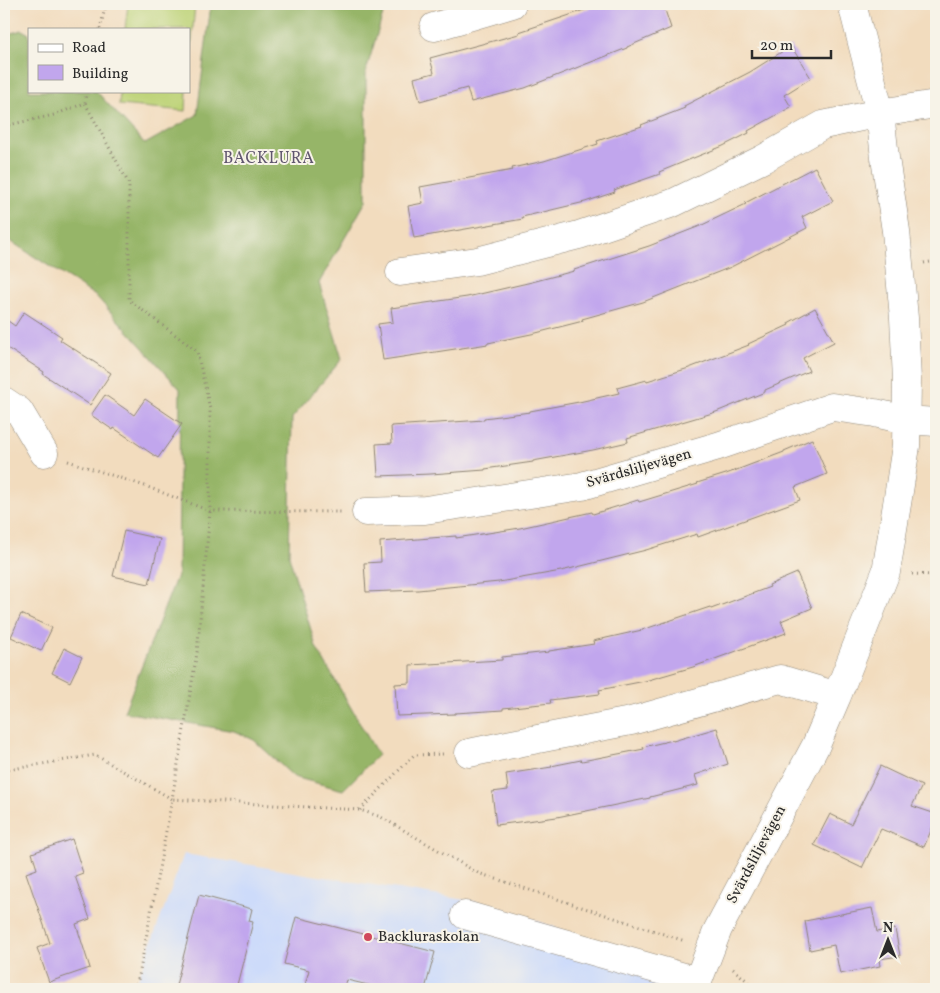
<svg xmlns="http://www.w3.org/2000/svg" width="940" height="993" font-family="Vollkorn,serif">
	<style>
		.built { fill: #cddbfa }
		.green { fill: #bdd377; stroke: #747f51 }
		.forest { fill: #96b568; stroke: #60704a }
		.building { fill: #c1a6ed }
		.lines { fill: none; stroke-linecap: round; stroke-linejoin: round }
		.minor-casing { stroke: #8e8474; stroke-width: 29 }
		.path { stroke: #8e8474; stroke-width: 3; stroke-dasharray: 1 4; stroke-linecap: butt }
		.minor { stroke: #fff; stroke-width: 28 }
		.poi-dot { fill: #d1495b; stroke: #f7f3e8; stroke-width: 2 }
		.labels { text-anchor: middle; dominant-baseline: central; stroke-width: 4; stroke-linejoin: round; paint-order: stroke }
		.street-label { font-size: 15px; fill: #2b2b2b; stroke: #f7f3e8 }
		.poi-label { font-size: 15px; fill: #2b2b2b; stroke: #f7f3e8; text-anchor: start }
		.neighbourhood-label { font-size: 16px; letter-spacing: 1px; fill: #60566f; stroke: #f7f3e8 }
	</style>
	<rect width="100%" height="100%" fill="#f7f3e8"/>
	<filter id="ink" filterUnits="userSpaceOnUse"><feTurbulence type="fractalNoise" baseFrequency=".02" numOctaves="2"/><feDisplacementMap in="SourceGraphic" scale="10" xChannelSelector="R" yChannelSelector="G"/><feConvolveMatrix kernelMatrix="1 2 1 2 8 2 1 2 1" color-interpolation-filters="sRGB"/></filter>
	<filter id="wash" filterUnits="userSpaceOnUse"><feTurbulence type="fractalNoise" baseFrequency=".0096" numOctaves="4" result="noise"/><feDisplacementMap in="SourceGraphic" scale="20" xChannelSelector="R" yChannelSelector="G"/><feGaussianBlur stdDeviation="1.12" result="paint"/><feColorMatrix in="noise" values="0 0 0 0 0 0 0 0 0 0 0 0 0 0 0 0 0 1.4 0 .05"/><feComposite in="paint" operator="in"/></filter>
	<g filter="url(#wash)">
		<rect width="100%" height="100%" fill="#f2dcbe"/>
		<path class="built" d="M 184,854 L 489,904 L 675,970 L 670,989 L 136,989 L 139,976 Z"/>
		<path class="green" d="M 128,4 L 195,4 L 189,75 L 189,29 L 125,29 Z
			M 120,91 L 187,91 L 186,111 L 119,105 Z"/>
		<path class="forest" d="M 211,4 L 386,4 L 366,71 L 366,201 L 319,283 L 342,359 L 292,418 L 289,556 L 316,647 L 378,755 L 343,790 L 294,777 L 254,740 L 234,731 L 124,712 L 178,573 L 180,389 L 97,297 L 4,237 L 4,35 L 22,30 L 29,34 L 29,91 L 96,91 L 145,144 L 197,115 Z"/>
		<g id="blocks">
			<path class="building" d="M 601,4 L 663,4 L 671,28 L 627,47 L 627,48 L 525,88 L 471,102 L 467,88 L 420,101 L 414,78 L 434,73 L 430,58 L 519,34 L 519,32 L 567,16 Z
				M 791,46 L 811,78 L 784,95 L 791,107 L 748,131 L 749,133 L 723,146 L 659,172 L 660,174 L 614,190 L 615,192 L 585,202 L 522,217 L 523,219 L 414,238 L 408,206 L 423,203 L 420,187 L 513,170 L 512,168 L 544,161 L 598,144 L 597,141 L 642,126 L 641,125 L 685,108 L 684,106 L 750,72 Z
				M 815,167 L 833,201 L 802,217 L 807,228 L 731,267 L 643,302 L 582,319 L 583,321 L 536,333 L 488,343 L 488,344 L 383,360 L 378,324 L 393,322 L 391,308 L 467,297 L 532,282 L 574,271 L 574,270 L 649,246 L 700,226 L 746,204 L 745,203 Z
				M 815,308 L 834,342 L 803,358 L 809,371 L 765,390 L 765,392 L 716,412 L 627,438 L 628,442 L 593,450 L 533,461 L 533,462 L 485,469 L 485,470 L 431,474 L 378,476 L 376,444 L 392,443 L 391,426 L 484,420 L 484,418 L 530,412 L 530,411 L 579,402 L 619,393 L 617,388 L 647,380 L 647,381 L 689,368 L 749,345 L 748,344 L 789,325 L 788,323 Z
				M 24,312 L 62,337 L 60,340 L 111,373 L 90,405 L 43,374 L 44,372 L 4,346 L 4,318 L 15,326 Z
				M 105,395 L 134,415 L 145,399 L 182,424 L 158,458 L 114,428 L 113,430 L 91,415 Z
				M 812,439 L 827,474 L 795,487 L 800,500 L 698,537 L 697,534 L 646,550 L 561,571 L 499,582 L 418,590 L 366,592 L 364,563 L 381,562 L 380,542 L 456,536 L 456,538 L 520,528 L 592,512 L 593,514 L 638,500 L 639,502 L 698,484 L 697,483 L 726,474 L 784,452 L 784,451 Z
				M 124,531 L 160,539 L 149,584 L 113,576 Z
				M 797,573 L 812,608 L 781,621 L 786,633 L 693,667 L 645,681 L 599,690 L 600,694 L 550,700 L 551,703 L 503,708 L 503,710 L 455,713 L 455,714 L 397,716 L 395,684 L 410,683 L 410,665 L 502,660 L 502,657 L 549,652 L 549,651 L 594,644 L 593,641 L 642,630 L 710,607 L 711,609 L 770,587 L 769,585 Z
				M 21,614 L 52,628 L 41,651 L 11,637 Z
				M 64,648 L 82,657 L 70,682 L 52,673 Z
				M 717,728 L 728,764 L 695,775 L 698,785 L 650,797 L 650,798 L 557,817 L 496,825 L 492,792 L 508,790 L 506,774 L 552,767 L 551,766 L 581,760 L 582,761 L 644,749 L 643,747 L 673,740 L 673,741 Z
				M 880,766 L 922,786 L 912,806 L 936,814 L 936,819 L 924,847 L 881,829 L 862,868 L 814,845 L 830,814 L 851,824 Z
				M 72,839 L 83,873 L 75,876 L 90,919 L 76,924 L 90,968 L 49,982 L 37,948 L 50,943 L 26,873 L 37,869 L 32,853 Z
				M 199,895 L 252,909 L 249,921 L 253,922 L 236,989 L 175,989 Z
				M 872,908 L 877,932 L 895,929 L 900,956 L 879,959 L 880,966 L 840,974 L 834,945 L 810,950 L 805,921 Z
				M 296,917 L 435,952 L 425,989 L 385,989 L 347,980 L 344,989 L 322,989 L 305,985 L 309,970 L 284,964 Z"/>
		</g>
	</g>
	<g filter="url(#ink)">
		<use href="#blocks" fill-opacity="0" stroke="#8e8474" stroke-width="1"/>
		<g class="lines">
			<g class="minor-casing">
				<path id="minor" d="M 434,27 L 512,4
					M 400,272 L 477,261 L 579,235 L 673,203 L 763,159 L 823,125 L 880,113 L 936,104
					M 4,401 L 19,411 L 44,453
					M 366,512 L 425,510 L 582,486 L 718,446 L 832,407 L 875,413 L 906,420 L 936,422
					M 469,753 L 512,744 L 631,721 L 780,679 L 837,696
					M 465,915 L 698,981
					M 695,989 L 718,929 L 816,745 L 837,696 L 886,572 L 897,504 L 906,446 L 907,380 L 904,318 L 896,231 L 885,158 L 880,113 L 852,4"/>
			</g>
			<path class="path" d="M 100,29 L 106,4
				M 4,126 L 54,115 L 85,103 L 87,91
				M 924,263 L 936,261
				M 68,461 L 145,486 L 210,511 L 341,512
				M 912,574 L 936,575
				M 4,769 L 7,770 L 95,755 L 172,799 L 197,653 L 210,511 L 210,409 L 197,351 L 129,300 L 129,184 L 85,103
				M 360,810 L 414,755 L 444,754
				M 733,969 L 757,989
				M 135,989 L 139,976 L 172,799 L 360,810 L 381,817 L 478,873 L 685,941"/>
			<use href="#minor" class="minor"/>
		</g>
	</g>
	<circle class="poi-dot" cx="368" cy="937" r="5"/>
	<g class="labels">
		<g class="street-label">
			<text transform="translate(639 469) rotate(-16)">Svärdsliljevägen</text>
			<text transform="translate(757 855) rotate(-62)">Svärdsliljevägen</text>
		</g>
		<g class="poi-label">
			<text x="378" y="937">Backluraskolan</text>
		</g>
		<g class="neighbourhood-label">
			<text x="269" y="159">BACKLURA</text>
		</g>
	</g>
	<rect width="940" height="993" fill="none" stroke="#f7f3e8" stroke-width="20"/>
	<rect x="28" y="28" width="162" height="65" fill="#f7f3e8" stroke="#a5a39c"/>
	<rect x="38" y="44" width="25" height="8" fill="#ffffff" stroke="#a5a39c"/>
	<text x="72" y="52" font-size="15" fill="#2b2b2b">Road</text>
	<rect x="38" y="65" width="25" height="15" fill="#c1a6ed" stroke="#a5a39c"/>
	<text x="72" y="78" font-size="15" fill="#2b2b2b">Building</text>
	<g transform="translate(888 940)" stroke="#f7f3e8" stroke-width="4" paint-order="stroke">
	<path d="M0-4L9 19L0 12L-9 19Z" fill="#2b2b2b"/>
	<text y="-8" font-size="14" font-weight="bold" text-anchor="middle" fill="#2b2b2b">N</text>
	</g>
	<path d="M752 50v8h79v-8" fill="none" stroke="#2b2b2b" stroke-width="2.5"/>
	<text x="760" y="50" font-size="15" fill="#2b2b2b" stroke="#f7f3e8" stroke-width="4" paint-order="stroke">20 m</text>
</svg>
